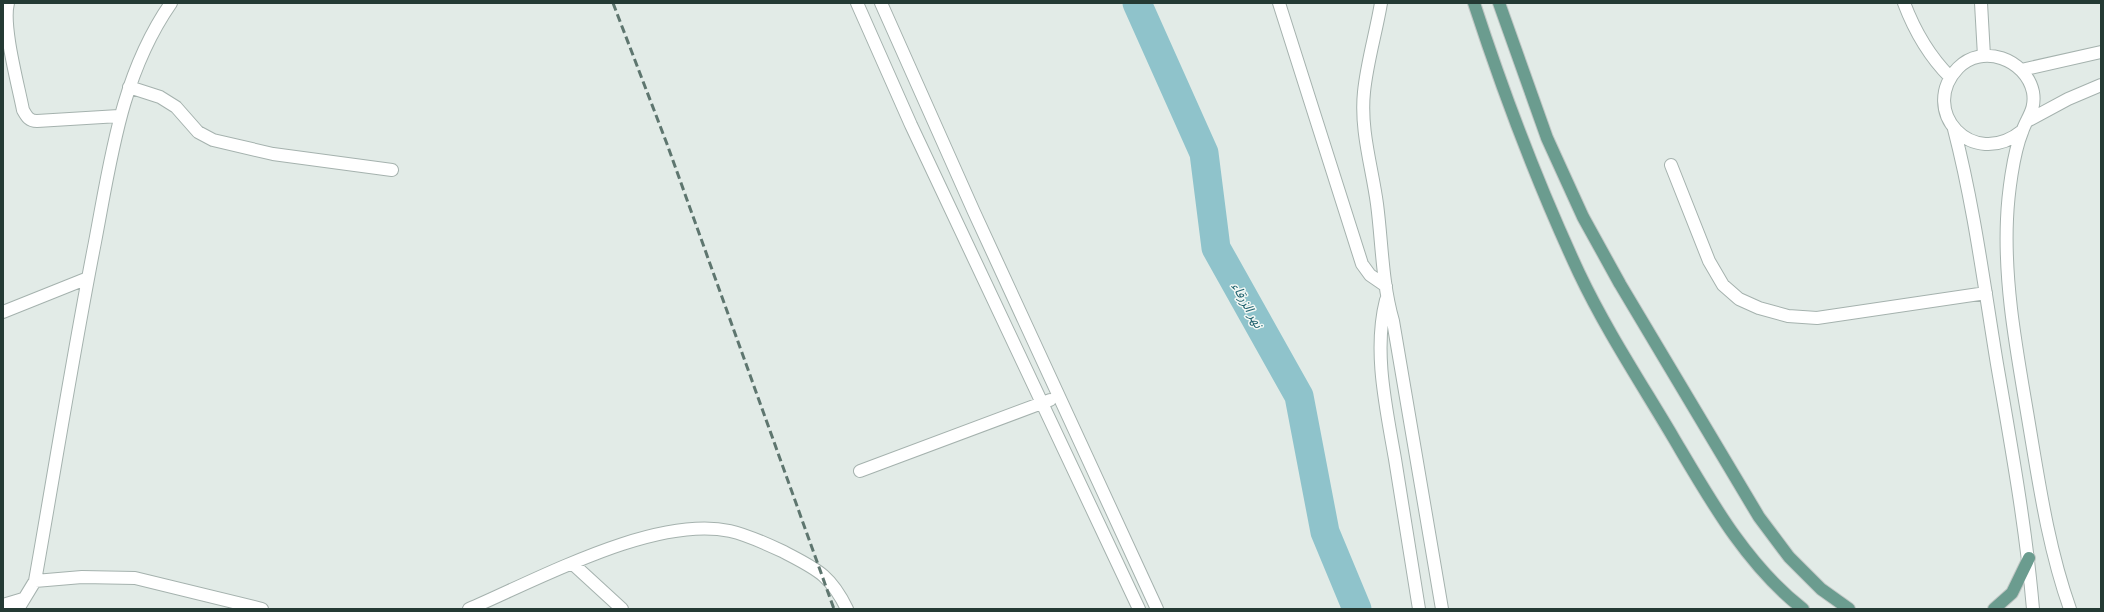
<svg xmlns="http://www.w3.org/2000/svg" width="2104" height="612" font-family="Montserrat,'Noto Sans Arabic',sans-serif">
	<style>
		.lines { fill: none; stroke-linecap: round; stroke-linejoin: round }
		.river { stroke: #8fc3cb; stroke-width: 29 }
		.minor-casing { stroke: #a5b2ae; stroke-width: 14 }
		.major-casing { stroke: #c2c8c6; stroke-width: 14 }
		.minor { stroke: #fff; stroke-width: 12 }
		.major { stroke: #6b9c8f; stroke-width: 12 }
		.rail { stroke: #5e766f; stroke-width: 3; stroke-dasharray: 8 4; stroke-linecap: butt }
		.labels { text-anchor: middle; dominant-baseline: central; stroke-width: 3; stroke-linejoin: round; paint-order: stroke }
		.water-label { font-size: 13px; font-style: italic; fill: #246571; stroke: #f3f8f5 }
	</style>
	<rect width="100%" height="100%" fill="#e2ebe7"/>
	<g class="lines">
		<path class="river" d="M 1137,3 L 1204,153 L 1216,248 L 1299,396 L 1325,532 L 1357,609"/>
		<g class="minor-casing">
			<path id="minor" d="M 8,3 C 2,26 18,84 23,110 C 27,117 29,121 37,121 L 119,116
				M 857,3 L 911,125 L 1139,609
				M 881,3 L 974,212 L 1157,609
				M 1279,3 L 1362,264 L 1370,275 L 1386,286
				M 1381,3 C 1376,33 1367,62 1364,92 C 1360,130 1372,167 1377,204 C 1382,242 1382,283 1393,321 L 1442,609
				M 1904,3 C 1915,32 1929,56 1950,77
				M 1981,3 L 1984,56
				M 2021,70 L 2101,52
				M 129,87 L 160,97 L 176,107 L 198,132 L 213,140 L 273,154 L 392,170
				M 2029,120 L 2068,99 L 2101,85
				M 1954,129 C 1974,206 1984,285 1997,364 C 2011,445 2026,527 2033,609
				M 2022,131 C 1972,171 1918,110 1958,68 C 1982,43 2026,59 2033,92 C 2036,110 2027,117 2022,132 C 2013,154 2008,195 2007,219 C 2004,286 2017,352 2028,418 C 2039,483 2048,547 2070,609
				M 1671,165 L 1709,261 L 1723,285 L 1739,299 L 1759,308 L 1788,316 L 1817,318 L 1986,293
				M 1386,300 C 1373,351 1386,407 1395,459 C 1403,509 1411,559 1419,609
				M 3,312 L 88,278
				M 860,471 L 1050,400
				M 573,564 L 622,609
				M 35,581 L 82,577 L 135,578 L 262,609
				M 3,605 L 23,599
				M 18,609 L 35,581 C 55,468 73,354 95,242 C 111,158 121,75 171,3
				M 469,609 C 539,579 655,515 730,531 C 748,535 767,544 784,552 C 816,569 830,574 847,609"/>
		</g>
		<g class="major-casing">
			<path id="major" d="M 1474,3 C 1504,95 1538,185 1579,273 C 1606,330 1641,383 1673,437 C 1709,498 1746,565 1803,609
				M 1499,3 L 1547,138 L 1583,217 L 1620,284 L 1759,517 L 1789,557 L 1821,589 L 1849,609
				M 1994,609 L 2012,593 L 2029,558"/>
		</g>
		<use href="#minor" class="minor"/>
		<use href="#major" class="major"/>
		<path class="rail" d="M 613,3 L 667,144 L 834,609"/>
	</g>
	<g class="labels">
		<g class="water-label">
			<text transform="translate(1248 305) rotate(61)">نهر الزرقاء</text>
		</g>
	</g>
	<rect width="2104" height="612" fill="none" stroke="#243a34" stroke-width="8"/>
</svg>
